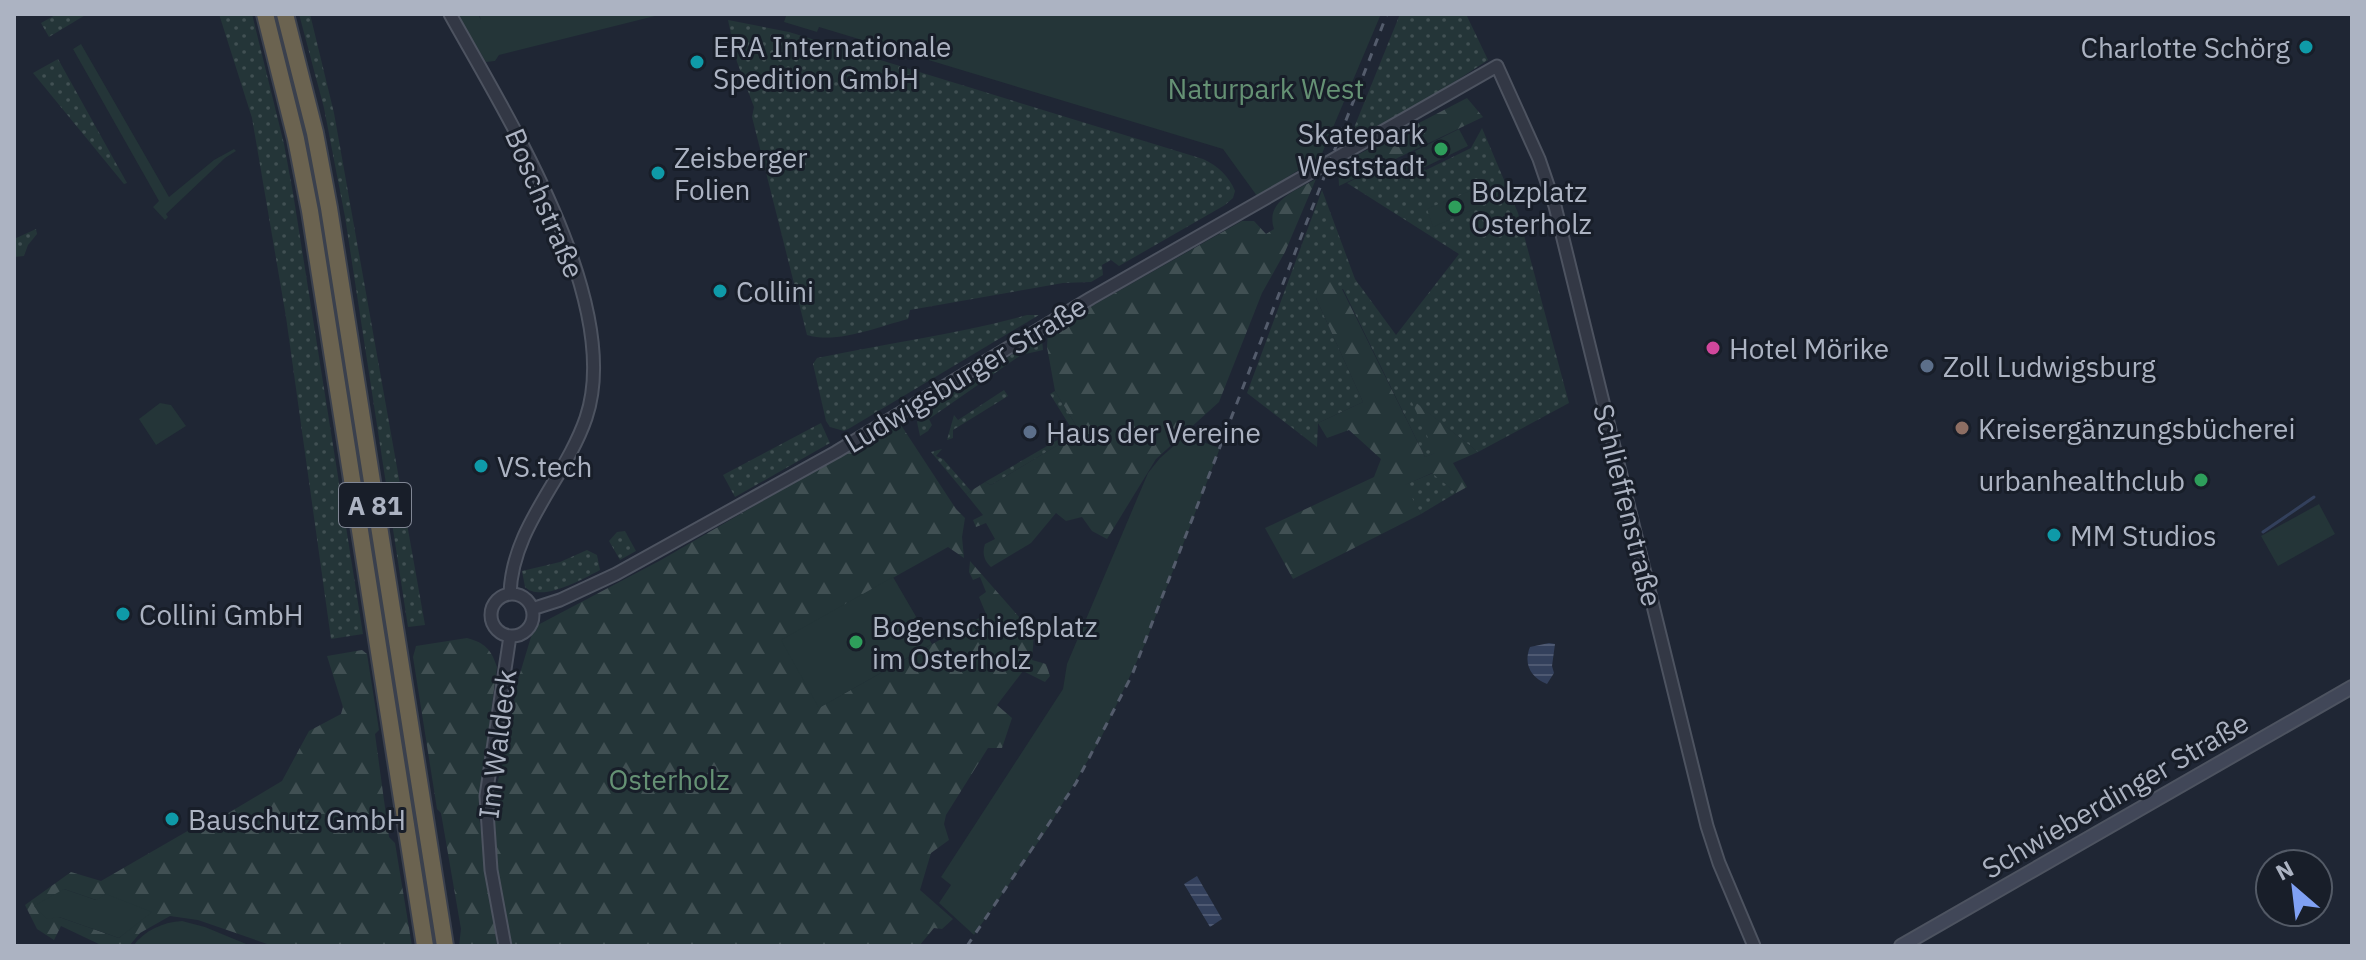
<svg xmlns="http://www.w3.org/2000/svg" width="2366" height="960" font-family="'IBM Plex Sans',sans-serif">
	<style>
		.grass { fill: url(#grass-dots) }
		.forest { fill: url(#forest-firs); fill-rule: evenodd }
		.green { fill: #243538 }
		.water { fill: url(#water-rules) }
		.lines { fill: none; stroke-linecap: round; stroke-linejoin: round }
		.stream { stroke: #33405c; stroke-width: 3 }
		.tertiary-casing { stroke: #4d5360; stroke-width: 15 }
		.secondary-casing { stroke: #4d5360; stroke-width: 16 }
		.motorway-casing { stroke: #3a404d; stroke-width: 20 }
		.tertiary { stroke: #333845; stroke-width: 11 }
		.secondary { stroke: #414758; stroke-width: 12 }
		.motorway { stroke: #6b6350; stroke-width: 16 }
		.rail { stroke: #545c6c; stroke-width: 3; stroke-dasharray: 8 8; stroke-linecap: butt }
		.culture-dot { fill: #0f9aa8; stroke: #181e29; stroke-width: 3 }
		.leisure-dot { fill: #2e9e5b; stroke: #181e29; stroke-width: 3 }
		.hotel-dot { fill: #d1479c; stroke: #181e29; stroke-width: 3 }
		.service-dot { fill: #5c6f8a; stroke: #181e29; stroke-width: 3 }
		.education-dot { fill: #8d6e63; stroke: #181e29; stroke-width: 3 }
		.labels { text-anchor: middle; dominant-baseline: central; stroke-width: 6; stroke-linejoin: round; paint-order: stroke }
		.shield { fill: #181e29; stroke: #808694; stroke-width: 2 }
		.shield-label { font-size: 26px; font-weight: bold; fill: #acb3c2 }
		.poi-label { font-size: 28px; fill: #acb3c2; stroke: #181e29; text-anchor: start }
		.park-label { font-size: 28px; fill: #659174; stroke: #181e29 }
		.street-label { font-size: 28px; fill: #acb3c2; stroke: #181e29 }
	</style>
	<defs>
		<pattern id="grass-dots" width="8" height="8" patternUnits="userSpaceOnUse" patternTransform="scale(2)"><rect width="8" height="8" fill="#243538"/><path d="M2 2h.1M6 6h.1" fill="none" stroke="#415053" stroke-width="1.8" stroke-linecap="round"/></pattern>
		<pattern id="forest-firs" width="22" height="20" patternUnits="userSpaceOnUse" patternTransform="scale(2)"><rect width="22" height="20" fill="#243538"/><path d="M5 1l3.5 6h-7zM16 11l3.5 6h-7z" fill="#415053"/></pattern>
		<pattern id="water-rules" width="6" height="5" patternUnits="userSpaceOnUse" patternTransform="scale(2)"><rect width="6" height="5" fill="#33405c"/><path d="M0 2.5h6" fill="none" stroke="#4e5972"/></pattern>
	</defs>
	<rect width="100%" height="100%" fill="#1f2634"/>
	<path class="grass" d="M 57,14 L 87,14 L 49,37 L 41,23 Z
		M 219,14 L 252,14 L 284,144 L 293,193 L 363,634 L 331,639 L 286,317 L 252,118 Z
		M 299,14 L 310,14 L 334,113 L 425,625 L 408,627 L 345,217 L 324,108 Z
		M 1400,14 L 1466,14 L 1488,60 L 1343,155 Z
		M 728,20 L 789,32 L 1203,159 C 1218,166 1229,176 1235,191 L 1233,198 L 1225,205 L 1119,266 L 1111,260 L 1102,265 L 1103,275 L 1091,282 L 1063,283 L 910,310 L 908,319 C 877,327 838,344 807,335 L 752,117 L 754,107 L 737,62 Z
		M 58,59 L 127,183 L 124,184 L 33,73 Z
		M 1482,128 L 1518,213 L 1569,403 L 1478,452 L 1412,400 L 1436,453 L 1425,457 L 1343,289 L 1316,298 L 1363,402 L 1318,423 L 1317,447 L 1247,393 L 1322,190 L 1355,279 L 1396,335 L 1459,254 L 1347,183 L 1393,160 L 1426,170 L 1471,148 Z
		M 36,229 L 37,234 L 28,245 L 24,256 L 14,257 L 14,239 Z
		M 1027,315 L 1039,315 L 850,428 L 844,431 L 830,427 L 826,421 L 813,364 L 817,358 C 887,343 958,334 1027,315 Z
		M 1039,337 L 1042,339 L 1043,350 L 1021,355 L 929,419 L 932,425 L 928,431 L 920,436 L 917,422 L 929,408 Z
		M 1004,390 L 1008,396 L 953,430 L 953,438 L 947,440 L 954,415 L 958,420 Z
		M 1055,391 L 1080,432 L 991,485 L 985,482 L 1073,431 L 1050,394 Z
		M 821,423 L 830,443 L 735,497 L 723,475 Z
		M 942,449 L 936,456 L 943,459 L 971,491 L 966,494 L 931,452 Z
		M 1433,473 L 1456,493 L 1421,514 L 1404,485 Z
		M 625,531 L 636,551 L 620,560 L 609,541 L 617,532 Z
		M 587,550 L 597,555 L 600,570 C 583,579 541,603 525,587 L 522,571 L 560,562 Z"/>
	<path class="forest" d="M 1467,98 L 1483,117 L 1339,186 L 1338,165 Z
		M 1316,179 L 1285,252 L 1262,293 L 1219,402 L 1156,459 L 1107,539 L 1092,531 L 1082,517 L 1066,521 L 1056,513 L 1031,543 L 991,567 C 984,561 982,553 985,544 L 995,539 L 986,523 L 976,527 L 973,520 L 983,515 L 966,494 L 985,482 L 991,485 L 1080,432 L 1055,391 L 1047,347 L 1048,331 L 1242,221 L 1254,221 L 1266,234 L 1274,229 C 1265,201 1295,191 1316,179 Z
		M 1319,274 L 1342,289 L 1425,457 L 1435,453 L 1410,398 L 1478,452 L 1453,463 L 1467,487 L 1456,493 L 1432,473 L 1405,485 L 1421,514 L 1293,579 L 1265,528 L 1374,477 L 1381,459 L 1349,430 L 1327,438 L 1318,423 L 1363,402 L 1316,298 Z
		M 899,422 L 956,509 L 965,518 L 962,537 L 964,558 L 948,547 L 782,640 L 820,707 L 986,614 L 979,597 L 986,592 L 980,577 L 973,580 L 969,572 L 970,561 L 1034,634 L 1032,660 L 1046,664 L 1050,676 L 1045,682 L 1023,671 L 997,705 L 1012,718 L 1002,748 L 988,748 L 946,815 L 944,824 L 949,840 L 931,853 L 920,890 L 953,919 L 942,929 L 934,928 L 919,946 L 510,946 L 488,816 L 502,766 L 518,680 L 534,627 L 661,560 Z
		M 467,638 C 485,643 491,649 497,667 L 478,809 L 497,946 L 459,946 L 461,929 L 441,813 L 437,809 L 413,657 L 416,646 Z
		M 362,650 L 367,654 L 379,730 L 375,734 L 389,837 L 395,843 L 412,946 L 273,946 L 198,920 L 170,916 L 140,933 L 129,946 L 103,946 L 61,926 L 54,940 L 37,929 L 25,905 L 71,872 L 101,881 L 217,814 L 220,818 L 282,781 L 309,731 L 341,714 L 343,707 L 327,656 ZM 64,889 L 96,900 L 133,926 L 119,938 L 59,917 Z"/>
	<path class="green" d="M 456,14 L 478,14 L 481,20 L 479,14 L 663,14 L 499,55 L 495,61 L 486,62 Z
		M 780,14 L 1381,14 L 1321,156 L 1257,196 L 1223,149 L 819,27 L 817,32 L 784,22 L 786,16 Z
		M 81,44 L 169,197 L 214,160 L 234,149 L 236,151 L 225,158 L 166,214 L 168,217 L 165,220 L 153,207 L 159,201 L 73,49 Z
		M 1459,129 L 1468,146 L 1423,168 L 1415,151 Z
		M 1477,188 L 1483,205 L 1433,227 L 1427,209 Z
		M 160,403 L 171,405 L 186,426 L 156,445 L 139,419 Z
		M 1185,436 L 1220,448 L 1145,644 L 1101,738 L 1050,825 L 974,935 L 939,903 L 951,885 L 941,877 L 1063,689 L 1067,664 L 1148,473 L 1160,458 Z
		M 2319,504 L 2335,534 L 2278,566 L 2261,536 Z
		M 893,577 L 932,644 L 819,708 L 781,640 Z
		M 64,889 L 96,900 L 106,894 L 152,912 L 119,938 L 59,917 L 47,919 L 34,906 Z
		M 182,921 L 205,927 L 251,946 L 133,946 C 145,930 163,922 182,921 Z"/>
	<path class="water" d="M 1549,643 L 1555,644 L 1552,666 L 1554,673 L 1547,684 C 1531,678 1523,664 1530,647 Z
		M 1197,876 L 1222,919 L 1210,927 L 1184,884 Z"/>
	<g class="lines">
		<path class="stream" d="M 2263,532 L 2314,497"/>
		<g class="tertiary-casing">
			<path id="tertiary" d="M 450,14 C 505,113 625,303 586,418 C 565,479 512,527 510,594
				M491 615a21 21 0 1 1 42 0a21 21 0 1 1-42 0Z
				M 532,609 L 560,600 L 616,574 L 836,452 L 1091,298 L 1497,66 L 1539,159 L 1555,206 L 1707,826 L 1719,863 L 1754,946
				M 505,946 L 491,870 L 486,796 L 510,636"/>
		</g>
		<g class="secondary-casing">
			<path id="secondary" d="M 1901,946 L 2352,687"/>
		</g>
		<g class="motorway-casing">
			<path id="motorway" d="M 265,14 L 296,139 L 310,211 L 425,946
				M 285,14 L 315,133 L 329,208 L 445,946"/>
		</g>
		<use href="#tertiary" class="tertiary"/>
		<use href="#secondary" class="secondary"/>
		<use href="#motorway" class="motorway"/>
		<path class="rail" d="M 967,946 L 1076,783 L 1132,675 L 1387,14"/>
	</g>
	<g class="culture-dot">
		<circle cx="2306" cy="47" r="8"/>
		<circle cx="697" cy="62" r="8"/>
		<circle cx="658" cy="173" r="8"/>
		<circle cx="720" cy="291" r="8"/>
		<circle cx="481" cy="466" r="8"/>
		<circle cx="2054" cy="535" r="8"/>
		<circle cx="123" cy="614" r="8"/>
		<circle cx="172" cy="819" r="8"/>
	</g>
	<g class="leisure-dot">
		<circle cx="1441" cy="149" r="8"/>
		<circle cx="1455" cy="207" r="8"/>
		<circle cx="2201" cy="480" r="8"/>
		<circle cx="856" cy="642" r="8"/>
	</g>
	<circle class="hotel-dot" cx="1713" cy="348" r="8"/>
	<g class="service-dot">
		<circle cx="1927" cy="366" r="8"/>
		<circle cx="1030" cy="432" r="8"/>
	</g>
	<circle class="education-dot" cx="1962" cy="428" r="8"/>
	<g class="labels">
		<rect class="shield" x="339" y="483" width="72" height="44" rx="6"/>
		<g class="shield-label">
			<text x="375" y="505">A 81</text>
		</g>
		<g class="poi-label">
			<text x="713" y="46">ERA Internationale<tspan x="713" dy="32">Spedition GmbH</tspan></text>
			<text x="2290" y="47" text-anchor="end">Charlotte Schörg</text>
			<text x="1425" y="133" text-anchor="end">Skatepark<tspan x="1425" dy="32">Weststadt</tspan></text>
			<text x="674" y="157">Zeisberger<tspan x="674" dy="32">Folien</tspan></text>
			<text x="1471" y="191">Bolzplatz<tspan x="1471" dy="32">Osterholz</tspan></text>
			<text x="736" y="291">Collini</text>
			<text x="1729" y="348">Hotel Mörike</text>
			<text x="1943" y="366">Zoll Ludwigsburg</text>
			<text x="1978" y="428">Kreisergänzungsbücherei</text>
			<text x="1046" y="432">Haus der Vereine</text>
			<text x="497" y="466">VS.tech</text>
			<text x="2185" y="480" text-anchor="end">urbanhealthclub</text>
			<text x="2070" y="535">MM Studios</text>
			<text x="139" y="614">Collini GmbH</text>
			<text x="872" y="626">Bogenschießplatz<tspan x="872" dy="32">im Osterholz</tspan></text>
			<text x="188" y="819">Bauschutz GmbH</text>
		</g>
		<g class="park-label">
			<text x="1266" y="88">Naturpark West</text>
			<text x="669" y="779">Osterholz</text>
		</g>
		<g class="street-label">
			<text transform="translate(545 203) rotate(67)">Boschstraße</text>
			<text transform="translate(965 374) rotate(-31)">Ludwigsburger Straße</text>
			<text transform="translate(1628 505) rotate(76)">Schlieffenstraße</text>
			<text transform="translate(497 744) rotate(-83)">Im Waldeck</text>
			<text transform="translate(2115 795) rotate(-30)">Schwieberdinger Straße</text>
		</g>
	</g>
	<rect width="2366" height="960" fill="none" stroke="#acb3c2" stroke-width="32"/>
	<g transform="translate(2294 888) rotate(332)"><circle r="38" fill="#181e29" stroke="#535a66" stroke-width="2"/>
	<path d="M0-6L14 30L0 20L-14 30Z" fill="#80a1f4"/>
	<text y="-12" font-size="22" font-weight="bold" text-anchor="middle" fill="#acb3c2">N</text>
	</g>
</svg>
